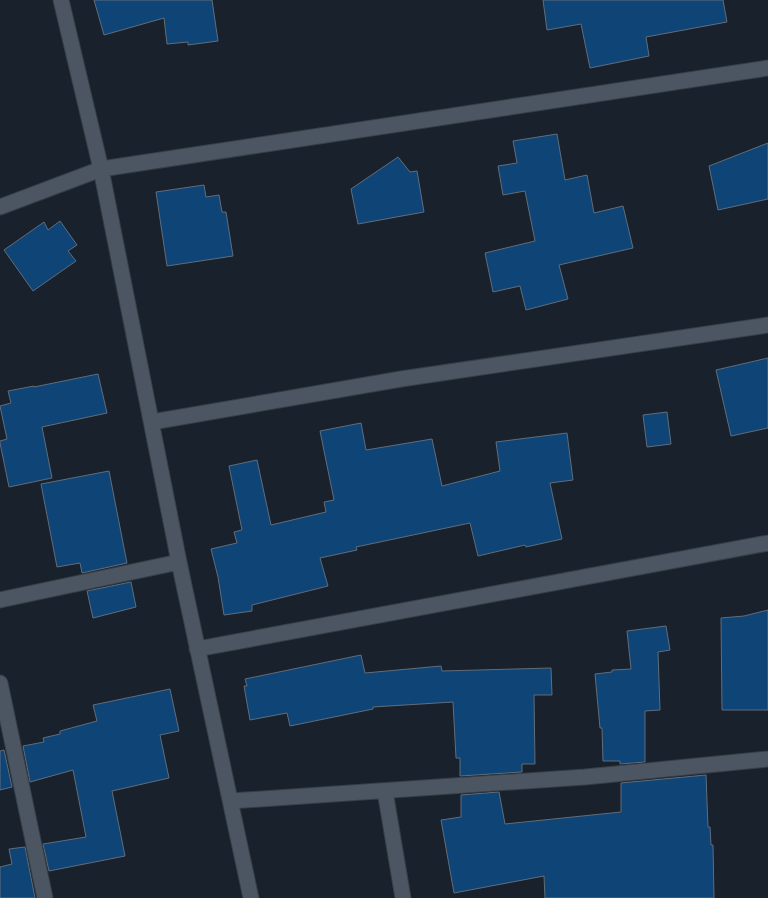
<svg xmlns="http://www.w3.org/2000/svg" width="768" height="898" font-family="'PT Sans Narrow',sans-serif">
	<style>
		.building { fill: #0f4476; stroke: #616d7a }
		.lines { fill: none; stroke-linecap: round; stroke-linejoin: round }
		.minor-casing { stroke: #363d46; stroke-width: 17 }
		.minor { stroke: #4b5662; stroke-width: 15 }
	</style>
	<rect width="100%" height="100%" fill="#18212c"/>
	<path class="building" d="M 94,0 L 212,0 L 218,41 L 188,45 L 188,42 L 167,44 L 164,18 L 104,35 Z
		M 543,0 L 723,0 L 727,22 L 646,37 L 649,56 L 590,68 L 581,24 L 547,30 Z
		M 557,134 L 565,180 L 587,175 L 594,213 L 623,206 L 633,248 L 559,265 L 568,299 L 526,310 L 520,286 L 493,292 L 485,253 L 535,241 L 525,191 L 503,195 L 498,166 L 517,163 L 513,141 Z
		M 768,143 L 768,199 L 718,210 L 709,166 Z
		M 398,157 L 410,172 L 417,171 L 424,212 L 358,224 L 351,189 Z
		M 204,185 L 206,197 L 219,195 L 222,212 L 226,212 L 233,256 L 167,266 L 156,192 Z
		M 60,221 L 77,245 L 68,251 L 76,261 L 33,291 L 4,250 L 44,222 L 48,230 Z
		M 768,358 L 768,428 L 731,436 L 716,370 Z
		M 98,374 L 107,413 L 42,427 L 52,478 L 9,487 L 0,443 L 0,441 L 7,439 L 0,406 L 11,403 L 8,391 L 34,386 L 34,387 Z
		M 667,412 L 671,444 L 647,447 L 643,415 Z
		M 361,423 L 366,450 L 432,439 L 442,486 L 500,471 L 496,442 L 567,433 L 573,480 L 550,483 L 562,539 L 526,547 L 525,545 L 478,556 L 470,523 L 356,547 L 357,550 L 320,558 L 328,586 L 252,605 L 252,611 L 224,615 L 218,577 L 211,549 L 237,543 L 234,532 L 242,530 L 229,466 L 257,460 L 271,525 L 326,512 L 324,502 L 334,500 L 320,431 Z
		M 109,471 L 127,563 L 82,573 L 80,563 L 57,567 L 41,484 Z
		M 131,582 L 136,607 L 93,618 L 87,591 Z
		M 768,610 L 768,710 L 722,710 L 721,618 L 744,616 Z
		M 666,626 L 670,650 L 658,652 L 660,710 L 645,711 L 645,762 L 620,764 L 620,761 L 603,761 L 602,728 L 600,728 L 595,674 L 612,672 L 612,670 L 631,669 L 627,631 Z
		M 361,655 L 365,673 L 441,666 L 442,671 L 551,668 L 552,695 L 534,695 L 535,764 L 522,764 L 522,772 L 460,776 L 460,758 L 456,758 L 453,702 L 373,707 L 373,709 L 290,726 L 287,713 L 250,720 L 244,686 L 247,686 L 245,679 Z
		M 170,689 L 179,731 L 160,735 L 169,778 L 112,791 L 125,856 L 49,871 L 43,844 L 86,837 L 73,770 L 30,782 L 23,746 L 44,742 L 43,738 L 60,734 L 60,731 L 97,721 L 93,705 Z
		M 4,750 L 12,787 L 0,790 L 0,751 Z
		M 706,775 L 708,827 L 710,827 L 711,845 L 713,845 L 714,898 L 545,898 L 544,876 L 454,893 L 441,820 L 461,817 L 461,795 L 499,792 L 505,824 L 621,812 L 621,783 Z
		M 25,847 L 35,898 L 0,898 L 0,867 L 12,864 L 9,849 Z"/>
	<g class="lines">
		<g class="minor-casing">
			<path id="minor" d="M 61,0 L 101,169 L 179,562 L 251,898
				M 0,207 L 101,169 L 768,68
				M 152,422 L 401,379 L 768,325
				M 0,600 L 179,562
				M 197,649 L 768,543
				M 0,683 L 45,898
				M 385,791 L 403,898
				M 231,801 L 585,777 L 768,759"/>
		</g>
		<use href="#minor" class="minor"/>
	</g>
</svg>
